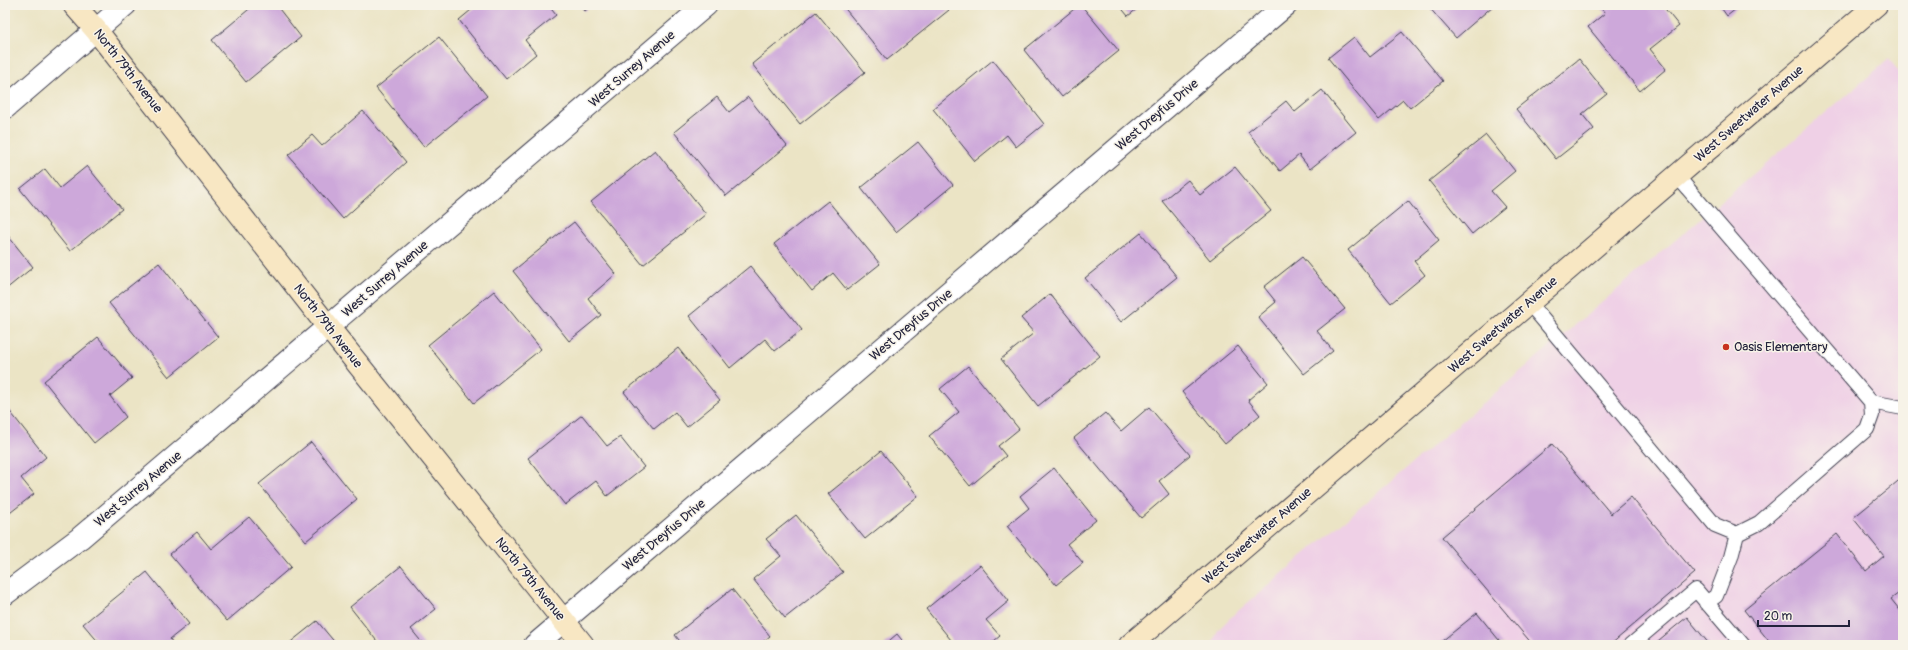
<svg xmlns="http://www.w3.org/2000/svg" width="1908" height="650" font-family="Pangolin,sans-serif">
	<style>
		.built { fill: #efd0e6 }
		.building { fill: #cda8da }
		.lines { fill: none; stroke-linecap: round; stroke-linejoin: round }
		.lane-casing { stroke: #403f50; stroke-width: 16 }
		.street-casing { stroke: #403f50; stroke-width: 24 }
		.secondary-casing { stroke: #403f50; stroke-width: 24 }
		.lane { stroke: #fff; stroke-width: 14 }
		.street { stroke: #fff; stroke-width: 22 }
		.secondary { stroke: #f8e7c3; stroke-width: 22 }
		.poi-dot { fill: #c8321e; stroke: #f7f3e8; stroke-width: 1.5 }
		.labels { text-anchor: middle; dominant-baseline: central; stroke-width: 3; stroke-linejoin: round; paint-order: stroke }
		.street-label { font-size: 13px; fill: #22223b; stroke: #f7f3e8 }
		.poi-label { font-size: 13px; fill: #22223b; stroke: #f7f3e8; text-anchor: start }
	</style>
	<rect width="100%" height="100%" fill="#f7f3e8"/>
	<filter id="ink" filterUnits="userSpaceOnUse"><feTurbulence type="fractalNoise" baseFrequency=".025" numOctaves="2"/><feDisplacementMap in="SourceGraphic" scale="8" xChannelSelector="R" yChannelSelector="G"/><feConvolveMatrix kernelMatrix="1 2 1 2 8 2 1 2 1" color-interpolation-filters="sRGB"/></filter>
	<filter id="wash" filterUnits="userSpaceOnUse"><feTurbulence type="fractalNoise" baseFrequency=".012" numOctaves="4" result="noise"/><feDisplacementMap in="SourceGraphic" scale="16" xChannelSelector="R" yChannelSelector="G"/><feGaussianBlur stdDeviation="0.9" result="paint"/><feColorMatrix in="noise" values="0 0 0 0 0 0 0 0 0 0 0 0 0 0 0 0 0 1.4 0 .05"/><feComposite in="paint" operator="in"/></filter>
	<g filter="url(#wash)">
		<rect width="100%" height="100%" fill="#ebe4c5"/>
		<path class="built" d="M 1889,59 L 1903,77 L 1903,645 L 1212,645 L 1218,630 L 1231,617 Z"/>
		<g id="blocks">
			<path class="building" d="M 254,5 L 276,5 L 301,37 L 246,82 L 212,40 Z
				M 477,5 L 548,5 L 556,15 L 525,40 L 536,54 L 506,79 L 459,20 Z
				M 580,5 L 592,5 L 585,11 Z
				M 842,5 L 945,5 L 949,10 L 887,60 Z
				M 1079,5 L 1081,5 L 1119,51 L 1062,97 L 1024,50 Z
				M 1119,5 L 1142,5 L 1128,16 Z
				M 1427,5 L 1494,5 L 1456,38 Z
				M 1598,5 L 1662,5 L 1679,26 L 1650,49 L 1666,69 L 1640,91 L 1588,27 L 1605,13 Z
				M 1719,5 L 1741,5 L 1727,16 Z
				M 816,12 L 865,72 L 800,124 L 752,64 Z
				M 1402,32 L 1443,81 L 1410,108 L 1403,100 L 1379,120 L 1328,58 L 1354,37 L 1370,57 Z
				M 439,37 L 487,96 L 424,147 L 376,88 Z
				M 1579,59 L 1607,94 L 1582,114 L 1594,129 L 1556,159 L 1516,109 Z
				M 993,60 L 1044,124 L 1016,147 L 1007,135 L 975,161 L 933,109 Z
				M 1322,90 L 1356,132 L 1310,169 L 1299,155 L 1280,171 L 1248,132 L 1286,101 L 1295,112 Z
				M 717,97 L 729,112 L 748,97 L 787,146 L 726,196 L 674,132 Z
				M 363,111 L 406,162 L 343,219 L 288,155 L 312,135 L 322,146 Z
				M 1486,135 L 1515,171 L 1491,191 L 1505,207 L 1472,234 L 1429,181 Z
				M 918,142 L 953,185 L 896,232 L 861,188 Z
				M 655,150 L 706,214 L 643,265 L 591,202 Z
				M 87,166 L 122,209 L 70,251 L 20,189 L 45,169 L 60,188 Z
				M 1235,167 L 1271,211 L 1210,260 L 1162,201 L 1188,180 L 1200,195 Z
				M 828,201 L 880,264 L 847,290 L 833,273 L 812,291 L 774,244 Z
				M 1408,201 L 1439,240 L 1414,261 L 1425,275 L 1391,303 L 1348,250 Z
				M 574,222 L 616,274 L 588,298 L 601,315 L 569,341 L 513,271 Z
				M 5,232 L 33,267 L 5,290 Z
				M 1141,233 L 1177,277 L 1121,322 L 1085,278 Z
				M 1302,257 L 1345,309 L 1317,331 L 1333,351 L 1304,374 L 1258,317 L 1276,302 L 1264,287 Z
				M 159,263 L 218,337 L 169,377 L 109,303 Z
				M 750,266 L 802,330 L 775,351 L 765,339 L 730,368 L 689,316 Z
				M 494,291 L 541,349 L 474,403 L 428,345 Z
				M 1050,294 L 1100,356 L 1038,406 L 1001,359 L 1034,333 L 1021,318 Z
				M 98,337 L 132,378 L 110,396 L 126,417 L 94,443 L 44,381 Z
				M 1238,346 L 1268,383 L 1248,400 L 1260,415 L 1225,444 L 1182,392 Z
				M 678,348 L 720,400 L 687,427 L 675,412 L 654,429 L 624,392 Z
				M 968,366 L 1019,429 L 998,446 L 1006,456 L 970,486 L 929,436 L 959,412 L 940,389 Z
				M 1149,407 L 1190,455 L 1159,481 L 1169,494 L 1141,518 L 1074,438 L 1105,413 L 1121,431 Z
				M 8,409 L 46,457 L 21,478 L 34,494 L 6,516 L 5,411 Z
				M 582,415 L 607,446 L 620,437 L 644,467 L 607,496 L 596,481 L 565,505 L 528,458 Z
				M 311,442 L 357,499 L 306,541 L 259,484 Z
				M 1552,444 L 1611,514 L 1631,497 L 1695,573 L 1610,645 L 1533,645 L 1442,537 Z
				M 881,451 L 918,496 L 865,539 L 828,494 Z
				M 1054,468 L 1096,520 L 1067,544 L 1083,563 L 1056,585 L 1007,526 L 1029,508 L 1020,496 Z
				M 1903,477 L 1903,590 L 1891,599 L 1903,614 L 1903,645 L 1772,645 L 1744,610 L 1837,534 L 1866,571 L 1884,556 L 1853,518 Z
				M 796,515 L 843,572 L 785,618 L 753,579 L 781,556 L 766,539 Z
				M 249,517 L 291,567 L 227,621 L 170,554 L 197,532 L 211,549 Z
				M 980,565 L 1009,601 L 986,620 L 1000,636 L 989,645 L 955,645 L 926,609 Z
				M 401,566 L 436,609 L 411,629 L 424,645 L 380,645 L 350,607 Z
				M 147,572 L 189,624 L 170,639 L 174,645 L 101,645 L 83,624 Z
				M 732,589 L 770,636 L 759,645 L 683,645 L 675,635 Z
				M 1477,613 L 1503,645 L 1437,645 Z
				M 1687,617 L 1710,645 L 1653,645 Z
				M 317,621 L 337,645 L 287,645 Z
				M 897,634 L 906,645 L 884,645 Z"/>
		</g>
	</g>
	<g filter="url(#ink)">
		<use href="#blocks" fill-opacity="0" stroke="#403f50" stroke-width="1"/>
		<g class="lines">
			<g class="lane-casing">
				<path id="lane" d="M 1529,303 L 1715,525 L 1737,534 L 1759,523 L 1867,429 L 1872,415 L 1871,402 L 1677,176
					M 1871,402 L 1903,408
					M 1706,603 L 1716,596 L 1731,557 L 1737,534
					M 1631,645 L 1696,590 L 1743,645"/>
			</g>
			<g class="street-casing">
				<path id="street" d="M 5,108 L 125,5
					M 5,594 L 80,538 L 706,5
					M 535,645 L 1286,5"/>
			</g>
			<g class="secondary-casing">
				<path id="secondary" d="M 74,5 L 96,30 L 329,328 L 583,645
					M 1130,645 L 1876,5"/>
			</g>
			<use href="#lane" class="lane"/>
			<use href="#street" class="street"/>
			<use href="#secondary" class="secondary"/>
		</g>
	</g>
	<circle class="poi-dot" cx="1726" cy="347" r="4"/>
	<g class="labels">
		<g class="street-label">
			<text transform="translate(632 69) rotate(-41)">West Surrey Avenue</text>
			<text transform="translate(128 71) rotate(52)">North 79th Avenue</text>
			<text transform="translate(1749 114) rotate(-41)">West Sweetwater Avenue</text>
			<text transform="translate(1157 115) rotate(-40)">West Dreyfus Drive</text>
			<text transform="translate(385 279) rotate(-41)">West Surrey Avenue</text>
			<text transform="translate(911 325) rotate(-40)">West Dreyfus Drive</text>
			<text transform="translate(1503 325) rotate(-41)">West Sweetwater Avenue</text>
			<text transform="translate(328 326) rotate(52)">North 79th Avenue</text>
			<text transform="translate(138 489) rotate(-40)">West Surrey Avenue</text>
			<text transform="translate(664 535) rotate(-40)">West Dreyfus Drive</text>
			<text transform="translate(1257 536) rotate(-41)">West Sweetwater Avenue</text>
			<text transform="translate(530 579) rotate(51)">North 79th Avenue</text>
		</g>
		<g class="poi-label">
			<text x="1734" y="347">Oasis Elementary</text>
		</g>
	</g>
	<rect width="1908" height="650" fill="none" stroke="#f7f3e8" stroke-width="20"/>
	<path d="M1758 620v6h91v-6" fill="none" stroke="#22223b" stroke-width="2"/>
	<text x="1764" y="620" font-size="12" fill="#22223b" stroke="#f7f3e8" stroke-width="3" paint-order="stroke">20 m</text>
</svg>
